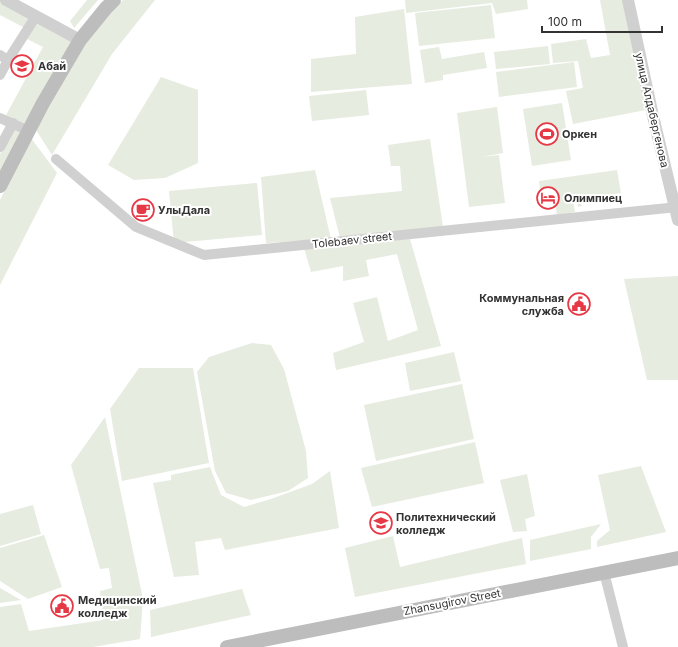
<svg xmlns="http://www.w3.org/2000/svg" width="678" height="647" font-family="Inter,sans-serif">
	<style>
		.green { fill: #e6ecdf }
		.lines { fill: none; stroke-linecap: round; stroke-linejoin: round }
		.minor { stroke: #d0d0d0; stroke-width: 10 }
		.tertiary { stroke: #d0d0d0; stroke-width: 12 }
		.secondary { stroke: #bdbdbd; stroke-width: 14 }
		.labels { text-anchor: middle; dominant-baseline: central; stroke-width: 4; stroke-linejoin: round; paint-order: stroke }
		.poi-label { font-size: 11px; font-weight: bold; fill: #333; stroke: #fff; text-anchor: start }
		.street-label { font-size: 11px; fill: #333; stroke: #fff }
	</style>
	<rect width="100%" height="100%" fill="#fff"/>
	<path class="green" d="M 0,0 L 32,18 L 25,28 L 0,15 Z
		M 87,0 L 98,0 L 74,28 L 70,21 Z
		M 123,0 L 155,0 L 112,54 L 52,155 L 36,130 L 85,38 Z
		M 405,0 L 527,0 L 528,9 L 496,14 L 492,3 L 406,13 Z
		M 600,0 L 624,0 L 646,110 L 573,124 L 566,91 L 583,88 L 578,61 L 553,63 L 551,44 L 586,39 L 591,58 L 610,55 Z
		M 491,5 L 495,38 L 419,46 L 415,13 Z
		M 404,9 L 412,84 L 311,92 L 311,59 L 356,54 L 355,17 Z
		M 36,19 L 77,41 L 28,128 L 5,117 L 43,47 L 25,38 Z
		M 548,46 L 550,64 L 496,69 L 494,52 Z
		M 439,47 L 442,59 L 484,52 L 487,68 L 443,75 L 443,80 L 425,83 L 420,50 Z
		M 574,62 L 577,87 L 499,97 L 496,72 Z
		M 161,77 L 198,90 L 198,163 L 165,178 L 134,180 L 108,165 Z
		M 366,90 L 369,115 L 312,121 L 309,96 Z
		M 562,103 L 571,160 L 532,166 L 523,109 Z
		M 497,107 L 503,153 L 482,157 L 499,155 L 505,203 L 469,207 L 457,113 Z
		M 14,126 L 25,133 L 0,182 L 0,154 Z
		M 31,138 L 57,173 L 0,285 L 0,200 Z
		M 430,139 L 443,227 L 340,238 L 330,198 L 402,191 L 400,166 L 391,166 L 388,145 Z
		M 315,170 L 331,239 L 266,243 L 261,177 Z
		M 617,170 L 621,193 L 581,199 L 582,206 L 578,207 L 577,200 L 573,200 L 575,212 L 557,215 L 555,203 L 542,205 L 539,181 Z
		M 257,183 L 262,235 L 174,243 L 169,191 Z
		M 410,239 L 441,346 L 336,370 L 333,353 L 364,342 L 353,303 L 377,297 L 388,341 L 418,330 L 397,254 L 366,260 L 369,276 L 343,281 L 343,266 L 311,272 L 304,248 Z
		M 678,276 L 678,380 L 647,380 L 624,279 Z
		M 252,343 L 271,345 L 284,369 L 306,451 L 308,478 L 288,491 L 251,500 L 226,493 L 215,471 L 197,372 L 209,357 Z
		M 454,352 L 461,381 L 410,391 L 405,363 Z
		M 139,368 L 193,368 L 209,463 L 122,481 L 110,409 Z
		M 462,384 L 474,439 L 376,461 L 364,405 Z
		M 105,417 L 143,599 L 140,639 L 93,647 L 0,647 L 0,607 L 21,604 L 29,631 L 103,620 L 100,591 L 112,588 L 109,568 L 100,569 L 71,465 Z
		M 475,442 L 484,483 L 372,507 L 361,468 Z
		M 641,466 L 666,532 L 597,547 L 597,541 L 610,530 L 598,475 Z
		M 210,467 L 221,495 L 244,507 L 271,499 L 312,484 L 330,471 L 339,528 L 225,550 L 221,538 L 195,542 L 199,575 L 174,577 L 153,483 L 171,480 L 171,475 Z
		M 527,474 L 535,516 L 525,519 L 527,531 L 513,532 L 500,480 Z
		M 33,505 L 41,534 L 0,546 L 0,514 Z
		M 601,524 L 591,537 L 591,549 L 530,561 L 530,540 Z
		M 44,535 L 62,587 L 28,599 L 0,581 L 0,548 Z
		M 393,536 L 400,567 L 522,538 L 526,564 L 355,597 L 345,548 Z
		M 0,588 L 21,600 L 0,603 Z
		M 242,589 L 251,615 L 151,637 L 150,610 Z"/>
	<g class="lines">
		<path class="minor" d="M 0,55 L 8,60 L 36,16
			M 0,75 L 8,60
			M 0,118 L 29,131
			M 0,147 L 13,123
			M 56,159 L 136,227 L 204,255 L 678,207
			M 604,572 L 623,647"/>
		<path class="tertiary" d="M 6,0 L 80,40
			M 628,0 L 653,116 L 678,220"/>
		<path class="secondary" d="M 0,186 L 43,103 L 80,40 L 106,8 L 114,0
			M 227,647 L 678,558"/>
	</g>
	<defs>
		<g id="school-ring" transform="scale(1.15)"><circle r="9.5" fill="#fff" stroke="#e63946" stroke-width="1.5"/><path d="M0-5L7-2L0 1L-7-2ZM-4 1L0 2.5L4 1V4Q0 6-4 4Z" fill="#e63946"/></g>
		<g id="stadium-ring" transform="scale(1.15)"><circle r="9.5" fill="#fff" stroke="#e63946" stroke-width="1.5"/><path d="M0-5a6.5 5 0 1 0 0 10a6.5 5 0 1 0 0-10ZM-3.5-1.8h7v3.6h-7Z" fill="#e63946"/></g>
		<g id="hotel-ring" transform="scale(1.15)"><circle r="9.5" fill="#fff" stroke="#e63946" stroke-width="1.5"/><path d="M-6-4.5h1.5V1H6V5H4.5V3h-9V5H-6ZM-4 0a1.8 1.8 0 1 1 3.6 0ZM.5 0V-2.5h3Q6-2.5 6 0Z" fill="#e63946"/></g>
		<g id="cafe-ring" transform="scale(1.15)"><circle r="9.5" fill="#fff" stroke="#e63946" stroke-width="1.5"/><path d="M-5.5-4.5H6V0H3Q3 3.5 0 3.5H-2.5Q-5.5 3.5-5.5 0ZM3-3.2v2h1.7v-2ZM-6 4.5H4V6H-6Z" fill="#e63946"/></g>
		<g id="civic-ring" transform="scale(1.15)"><circle r="9.5" fill="#fff" stroke="#e63946" stroke-width="1.5"/><path d="M-.6-6.5H3V-4.5H.6V-3L4-1V1h2V6H-6V1h2V-1L-.6-3ZM-1.2 2.5V6h2.4V2.5Z" fill="#e63946"/></g>
		<g id="university-ring" transform="scale(1.15)"><circle r="9.5" fill="#fff" stroke="#e63946" stroke-width="1.5"/><path d="M0-5L7-2L0 1L-7-2ZM-4 1L0 2.5L4 1V4Q0 6-4 4Z" fill="#e63946"/></g>
	</defs>
	<g fill-rule="evenodd">
		<use href="#school-ring" x="22" y="66"/>
		<use href="#stadium-ring" x="547" y="134"/>
		<use href="#hotel-ring" x="548" y="198"/>
		<use href="#cafe-ring" x="143" y="210"/>
		<use href="#civic-ring" x="579" y="304"/>
		<use href="#university-ring" x="381" y="523"/>
		<use href="#civic-ring" x="62" y="606"/>
	</g>
	<g class="labels">
		<g class="poi-label">
			<text x="38" y="66">Абай</text>
			<text x="562" y="134">Оркен</text>
			<text x="564" y="198">Олимпиец</text>
			<text x="158" y="210">УлыДала</text>
			<text x="564" y="298" text-anchor="end">Коммунальная<tspan x="564" dy="13">служба</tspan></text>
			<text x="396" y="517">Политехнический<tspan x="396" dy="13">колледж</tspan></text>
			<text x="78" y="600">Медицинский<tspan x="78" dy="13">колледж</tspan></text>
		</g>
		<g class="street-label">
			<text transform="translate(652 110) rotate(77)">улица Алдабергенова</text>
			<text transform="translate(352 240) rotate(-6)">Tolebaev street</text>
			<text transform="translate(452 602) rotate(-11)">Zhansugirov Street</text>
		</g>
	</g>
	<path d="M542 26v6h120v-6" fill="none" stroke="#333333" stroke-width="2"/>
	<text x="548" y="26" font-size="12" fill="#333333" stroke="#ffffff" stroke-width="3" paint-order="stroke">100 m</text>
</svg>
